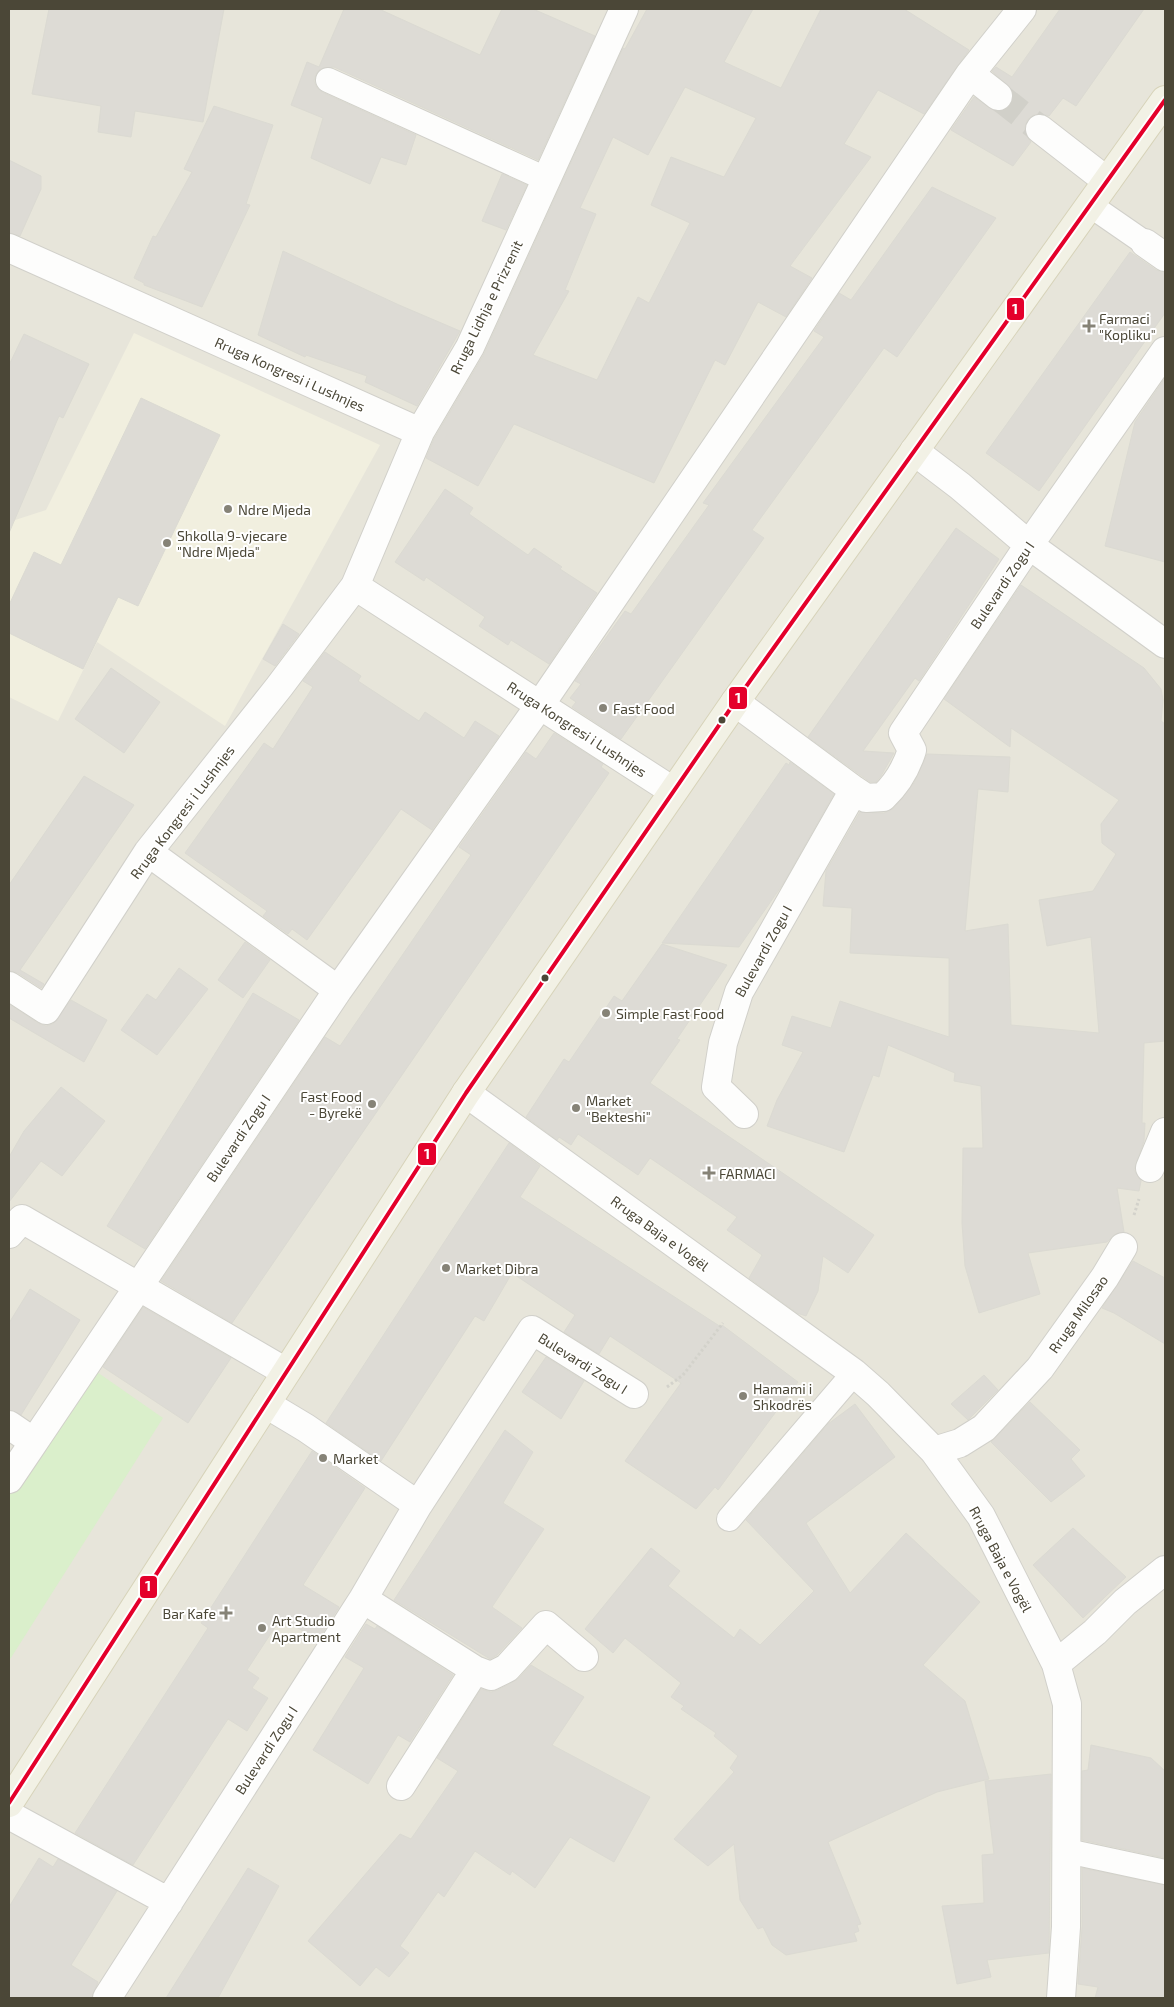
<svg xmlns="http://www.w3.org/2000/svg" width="1174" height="2007" font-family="'Exo 2',sans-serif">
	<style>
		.residential { fill: #e7e5da }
		.education { fill: #f1efdf }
		.green { fill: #daefcb }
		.building { fill: #dddbd5; stroke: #dbdad2; fill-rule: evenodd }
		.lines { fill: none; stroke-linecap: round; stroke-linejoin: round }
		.minor-tunnel { stroke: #d1d0c9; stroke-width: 28; stroke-dasharray: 28 14; stroke-linecap: butt }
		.service-casing { stroke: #d1d0ca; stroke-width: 26 }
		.minor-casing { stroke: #d1d0ca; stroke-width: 30 }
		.primary-casing { stroke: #d7d3b9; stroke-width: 30 }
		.path { stroke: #d3d2cb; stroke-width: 3; stroke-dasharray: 2.5 2.5; stroke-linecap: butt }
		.service { stroke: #fdfdfc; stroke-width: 24 }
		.minor { stroke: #fdfdfc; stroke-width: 28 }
		.primary { stroke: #f2f1e5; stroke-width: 28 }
		.bus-1-casing { stroke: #fff; stroke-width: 8 }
		.bus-1 { stroke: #e4002b; stroke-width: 4 }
		.poi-dot { fill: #868377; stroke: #fff; stroke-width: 2 }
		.bus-dot { fill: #4b4737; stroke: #fff; stroke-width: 2 }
		.labels { text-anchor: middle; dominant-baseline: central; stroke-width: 4; stroke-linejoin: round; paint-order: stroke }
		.street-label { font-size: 14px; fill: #4b4737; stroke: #fff }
		.poi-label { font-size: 14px; fill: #4b4737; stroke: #fff; text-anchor: start }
		.line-badge { stroke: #fff; stroke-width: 2 }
		.badge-label { font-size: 14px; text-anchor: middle; font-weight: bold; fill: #fff }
	</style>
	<rect width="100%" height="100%" fill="#f3f2ed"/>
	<path class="residential" d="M 9,9 L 1165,9 L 1165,1998 L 9,1998 Z"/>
	<path class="education" d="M 134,333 L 380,445 L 225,726 L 97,642 L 58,721 L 9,697 L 9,522 L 46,510 Z"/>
	<path class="green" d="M 87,1365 L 163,1418 L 9,1661 L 9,1485 Z"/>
	<path class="building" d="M 49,9 L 224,9 L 203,122 L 135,111 L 131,137 L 98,132 L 101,106 L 32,94 Z
		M 344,9 L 379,9 L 480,55 L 502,9 L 533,9 L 595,36 L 538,160 L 334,67 L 320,69 L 316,74 L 314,81 L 317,88 L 322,92 L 416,135 L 406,165 L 381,157 L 370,184 L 311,158 L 323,118 L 291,105 L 307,62 L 319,67 Z
		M 647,9 L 753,9 L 724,62 L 781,88 L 821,9 L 904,9 L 969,50 L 924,114 L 878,90 L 844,144 L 871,157 L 790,266 L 812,278 L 786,317 L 758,302 L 725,365 L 715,360 L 654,483 L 514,424 L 478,486 L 426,458 L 434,439 L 484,354 L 623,48 L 625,49 ZM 685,87 L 756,118 L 724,177 L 671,157 L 651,205 L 690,223 L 649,303 L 638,297 L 597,380 L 533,355 L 569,291 L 565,290 L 596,214 L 580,208 L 613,137 L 648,155 Z
		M 1060,9 L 1144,9 L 1076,106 L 1063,98 L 1049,116 L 1042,114 L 1034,115 L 1028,119 L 1025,127 L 1026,135 L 1031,142 L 1013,166 L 951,130 L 974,97 L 995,111 L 1003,111 L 1010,106 L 1013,99 L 1012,90 L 992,71 L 996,67 L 1012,77 Z
		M 214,106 L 273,125 L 246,204 L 250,205 L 202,307 L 144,285 L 144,283 L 134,278 L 153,236 L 156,237 L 192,172 L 184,169 Z
		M 9,160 L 41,176 L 41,189 L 20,236 L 9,233 Z
		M 502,174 L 527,185 L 506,230 L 482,221 Z
		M 932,187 L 996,218 L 897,357 L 884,348 L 752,530 L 764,538 L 621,739 L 572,707 L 576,702 L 570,698 L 581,684 L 575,681 L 625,611 L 631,614 L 709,505 L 703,503 L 824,337 L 814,331 L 839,293 L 851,300 Z
		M 283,251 L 399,305 L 460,331 L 417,406 L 365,382 L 367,376 L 306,355 L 305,357 L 258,335 Z
		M 1130,252 L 1156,270 L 1165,272 L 1165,313 L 1039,491 L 986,453 Z
		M 24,334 L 89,364 L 63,418 L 59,416 L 9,533 L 9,365 Z
		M 1165,378 L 1165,562 L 1105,546 L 1135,422 Z
		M 141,398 L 220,435 L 138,606 L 118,597 L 83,669 L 9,633 L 9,605 L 34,552 L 61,565 Z
		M 445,489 L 473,508 L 469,514 L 528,555 L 534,548 L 562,567 L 560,569 L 597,593 L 549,664 L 511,640 L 508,645 L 479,626 L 485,617 L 426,577 L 424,581 L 395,562 Z
		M 956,528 L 999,559 L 919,681 L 915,678 L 863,751 L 894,753 L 881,776 L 876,782 L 870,782 L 808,737 Z
		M 1021,585 L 1144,668 L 1161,689 L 1163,700 L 1161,721 L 1165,724 L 1165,1041 L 1144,1043 L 1142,1123 L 1145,1123 L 1144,1141 L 1134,1170 L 1141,1181 L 1139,1191 L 1117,1188 L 1124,1232 L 1115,1234 L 1107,1242 L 1028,1253 L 1040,1294 L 979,1313 L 965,1266 L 962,1223 L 963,1148 L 983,1148 L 981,1086 L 954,1081 L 955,1073 L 888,1045 L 879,1077 L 873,1075 L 844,1152 L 767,1126 L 777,1100 L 803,1052 L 782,1045 L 792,1016 L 831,1028 L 840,1001 L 949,1037 L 949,958 L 850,953 L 852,908 L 823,906 L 826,871 L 860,812 L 884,813 L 894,808 L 914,783 L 927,754 L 1010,757 L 1008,792 L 978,789 L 965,931 L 1008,924 L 1011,1025 L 1099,1033 L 1091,937 L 1047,946 L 1039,900 L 1093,891 L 1116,854 L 1102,843 L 1101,824 L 1119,800 L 1011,728 L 1010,747 L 944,699 Z
		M 283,624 L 299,634 L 275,666 L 263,659 Z
		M 325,652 L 361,676 L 358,681 L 419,721 L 425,712 L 464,738 L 475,721 L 499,736 L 432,830 L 401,809 L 307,940 L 292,929 L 288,934 L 263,916 L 267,911 L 185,853 L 264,743 L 273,749 L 313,687 L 303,681 Z
		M 111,668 L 160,702 L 124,753 L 75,719 Z
		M 554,733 L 603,764 L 601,767 L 609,773 L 232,1323 L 161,1281 L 325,1037 L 340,1046 L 471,855 L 459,847 L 526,752 L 536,759 Z
		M 790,762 L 834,794 L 783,884 L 739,947 L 662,943 L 786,763 L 789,765 Z
		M 84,776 L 134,805 L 20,970 L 44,984 L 41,988 L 18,973 L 9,971 L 9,885 Z
		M 245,942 L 270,960 L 243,998 L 218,980 Z
		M 662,944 L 727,965 L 677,1039 L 680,1040 L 650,1083 L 874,1235 L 848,1273 L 823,1256 L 818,1291 L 806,1316 L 797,1313 L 749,1278 L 762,1255 L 727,1230 L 737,1217 L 650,1158 L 638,1175 L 578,1134 L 571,1145 L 559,1137 L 557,1140 L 526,1117 L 564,1059 L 569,1062 L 614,996 L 622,1001 Z
		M 179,968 L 208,989 L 157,1055 L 121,1030 L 147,994 L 156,1000 Z
		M 253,993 L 299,1020 L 145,1249 L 107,1226 Z
		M 71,1000 L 107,1020 L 84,1062 L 9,1018 L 9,1004 L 38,1023 L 46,1026 L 53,1024 Z
		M 61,1087 L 105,1121 L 62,1176 L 41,1161 L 9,1202 L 9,1157 L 24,1131 Z
		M 509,1143 L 540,1166 L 520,1197 L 721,1327 L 722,1325 L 798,1382 L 718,1490 L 715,1487 L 696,1509 L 625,1461 L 681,1383 L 610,1336 L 599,1354 L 564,1332 L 575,1315 L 512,1273 L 484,1321 L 475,1316 L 381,1461 L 326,1423 Z
		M 1133,1261 L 1165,1278 L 1165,1344 L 1114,1313 L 1102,1308 Z
		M 30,1289 L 80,1320 L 21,1415 L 9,1410 L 9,1323 Z
		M 143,1307 L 231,1358 L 188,1423 L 103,1367 Z
		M 546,1357 L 584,1381 L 561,1419 L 522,1392 Z
		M 984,1375 L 998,1390 L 968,1420 L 951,1404 Z
		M 1030,1402 L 1080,1450 L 1071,1459 L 1085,1476 L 1051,1502 L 991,1442 Z
		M 855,1404 L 895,1457 L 806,1523 L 850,1593 L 906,1533 L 980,1602 L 923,1665 L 965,1701 L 989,1779 L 937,1792 L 828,1842 L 861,1924 L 857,1925 L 859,1931 L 854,1933 L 857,1941 L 786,1955 L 772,1945 L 763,1927 L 758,1929 L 740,1900 L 734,1844 L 708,1866 L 674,1839 L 734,1772 L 730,1768 L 738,1756 L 714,1736 L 716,1733 L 681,1709 L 684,1706 L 671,1697 L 681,1683 L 625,1638 L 613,1653 L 585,1629 L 651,1548 L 680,1571 L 668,1586 L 734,1638 L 740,1629 L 760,1645 L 814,1591 L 746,1520 L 828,1424 Z
		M 505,1430 L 533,1452 L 503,1503 L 544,1529 L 492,1607 L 522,1628 L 497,1655 L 490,1659 L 394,1600 Z
		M 312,1451 L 365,1488 L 303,1585 L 339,1607 L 318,1640 L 281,1618 L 247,1670 L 259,1678 L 252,1688 L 268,1698 L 247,1731 L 228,1719 L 133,1865 L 75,1833 L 208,1628 L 201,1623 Z
		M 1073,1528 L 1126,1577 L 1083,1618 L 1033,1565 Z
		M 366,1624 L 375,1629 L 377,1626 L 453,1675 L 410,1742 L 398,1735 L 368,1784 L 313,1750 L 364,1668 L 345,1657 Z
		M 531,1665 L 584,1697 L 552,1745 L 650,1797 L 614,1862 L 570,1837 L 535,1888 L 512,1871 L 510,1875 L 475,1851 L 444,1897 L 438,1892 L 400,1946 L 409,1953 L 389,1977 L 376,1967 L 360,1986 L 308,1941 L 400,1834 L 411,1839 L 458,1771 L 437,1758 L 481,1689 L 491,1692 L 498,1690 L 518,1679 Z
		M 1091,1745 L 1151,1758 L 1165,1771 L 1165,1858 L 1082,1840 L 1082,1771 L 1088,1770 Z
		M 1051,1774 L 1049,1953 L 987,1960 L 991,1977 L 957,1984 L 942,1906 L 984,1903 L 982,1855 L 994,1854 L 985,1781 Z
		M 39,1858 L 53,1867 L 58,1859 L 117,1891 L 71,1965 L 98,1982 L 92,1998 L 9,1998 L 9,1907 Z
		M 248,1868 L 279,1886 L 218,1998 L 166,1998 Z
		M 1082,1868 L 1165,1885 L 1165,1998 L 1095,1998 L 1098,1987 L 1078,1984 L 1082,1927 Z"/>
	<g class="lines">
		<path class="minor-tunnel" d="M 998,96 L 1040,129"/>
		<g class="service-casing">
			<path id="service" d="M 328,80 L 546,179
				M 1090,205 L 1145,243
				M 729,1519 L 854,1373
				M 1067,1851 L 1165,1872"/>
		</g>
		<g class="minor-casing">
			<path id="minor" d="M 970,74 L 998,96
				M 1040,129 L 1107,181
				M 1145,243 L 1165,257
				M 9,248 L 420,432
				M 914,451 L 960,486 L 1029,545 L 1165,644
				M 355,586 L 673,791
				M 735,702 L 854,790 L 866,798 L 883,797 C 898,783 906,769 912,750 L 903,733 L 1029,545 L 1165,351
				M 148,852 L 338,990
				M 9,986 L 46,1010 L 148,852 L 279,687 L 355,586 L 420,432 L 470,347 L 624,9
				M 466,1093 L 854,1373 L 878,1394 L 934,1451 L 981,1516 L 1056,1664 L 1067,1704 L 1066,1927 L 1061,1998
				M 744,1114 L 716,1087 L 723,1043 L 739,992 L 854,790
				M 1150,1168 L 1165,1132
				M 9,1234 L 22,1219 L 286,1372
				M 266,1404 L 306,1428 L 418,1505
				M 9,1425 L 34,1442 L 9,1479
				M 34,1442 L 338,990 L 540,705 L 970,74 L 1022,9
				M 934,1451 L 960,1443 L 984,1428 L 1040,1368 L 1105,1277 L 1123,1247
				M 363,1599 L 475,1670 L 491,1676 L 507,1668 L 546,1625 L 584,1657
				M 1056,1664 L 1095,1632 L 1125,1602 L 1165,1570
				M 401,1786 L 475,1670
				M 9,1815 L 169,1902
				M 107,1998 L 363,1599 L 418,1505 L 532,1330 L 634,1394"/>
		</g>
		<g class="primary-casing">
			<path id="primary" d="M 9,1803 L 466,1093 L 735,702 L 1165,100"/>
		</g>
		<path class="path" d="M 1134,1215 L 1139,1199
			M 667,1387 L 683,1375 L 723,1323"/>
		<use href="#service" class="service"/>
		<use href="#minor" class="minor"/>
		<use href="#primary" class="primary"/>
		<g class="bus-1-casing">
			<path id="bus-1" d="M 9,1803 L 466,1093 L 735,702 L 1165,100"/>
		</g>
		<use href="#bus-1" class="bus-1"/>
	</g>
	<g class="poi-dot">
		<path d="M1086.5 318.5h5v5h5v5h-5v5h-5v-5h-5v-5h5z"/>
		<circle cx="228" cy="509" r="5"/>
		<circle cx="167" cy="543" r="5"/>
		<circle cx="603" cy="708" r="5"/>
		<circle cx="606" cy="1013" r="5"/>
		<circle cx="372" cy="1104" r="5"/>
		<circle cx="576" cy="1108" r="5"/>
		<path d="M706.5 1165.5h5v5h5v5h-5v5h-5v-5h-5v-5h5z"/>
		<circle cx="446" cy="1268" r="5"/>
		<circle cx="743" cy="1396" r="5"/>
		<circle cx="323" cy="1458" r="5"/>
		<path d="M223.5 1605.5h5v5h5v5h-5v5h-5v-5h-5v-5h5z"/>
		<circle cx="262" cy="1628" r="5"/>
	</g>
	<g class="bus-dot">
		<circle cx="722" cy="720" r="4.5"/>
		<circle cx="545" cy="978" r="4.5"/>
	</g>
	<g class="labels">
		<g class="street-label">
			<text transform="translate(486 307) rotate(-64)">Rruga Lidhja e Prizrenit</text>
			<text transform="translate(290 374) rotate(24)">Rruga Kongresi i Lushnjes</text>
			<text transform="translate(1002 585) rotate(-56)">Bulevardi Zogu I</text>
			<text transform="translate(577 729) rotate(33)">Rruga Kongresi i Lushnjes</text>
			<text transform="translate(182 812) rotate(-53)">Rruga Kongresi i Lushnjes</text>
			<text transform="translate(763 951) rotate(-61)">Bulevardi Zogu I</text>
			<text transform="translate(238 1138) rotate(-56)">Bulevardi Zogu I</text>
			<text transform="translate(660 1233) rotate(36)">Rruga Baja e Vogël</text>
			<text transform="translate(1078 1314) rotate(-55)">Rruga Milosao</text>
			<text transform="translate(583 1363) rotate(32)">Bulevardi Zogu I</text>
			<text transform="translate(1001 1559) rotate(62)">Rruga Baja e Vogël</text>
			<text transform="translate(266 1750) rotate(-57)">Bulevardi Zogu I</text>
		</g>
		<g class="poi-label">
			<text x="1099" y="318">Farmaci<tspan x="1099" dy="16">"Kopliku"</tspan></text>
			<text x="238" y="509">Ndre Mjeda</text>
			<text x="177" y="535">Shkolla 9-vjecare<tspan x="177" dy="16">"Ndre Mjeda"</tspan></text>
			<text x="613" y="708">Fast Food</text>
			<text x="616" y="1013">Simple Fast Food</text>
			<text x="362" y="1096" text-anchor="end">Fast Food<tspan x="362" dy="16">- Byrekë</tspan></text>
			<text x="586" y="1100">Market<tspan x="586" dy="16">"Bekteshi"</tspan></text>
			<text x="719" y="1173">FARMACI</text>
			<text x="456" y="1268">Market Dibra</text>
			<text x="753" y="1388">Hamami i<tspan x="753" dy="16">Shkodrës</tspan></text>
			<text x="333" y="1458">Market</text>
			<text x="216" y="1613" text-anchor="end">Bar Kafe</text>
			<text x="272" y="1620">Art Studio<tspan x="272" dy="16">Apartment</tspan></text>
		</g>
	</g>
	<g class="line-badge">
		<rect x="1006" y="297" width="19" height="24" rx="5" fill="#e4002b"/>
		<rect x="728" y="686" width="20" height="24" rx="5" fill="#e4002b"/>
		<rect x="417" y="1142" width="20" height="24" rx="5" fill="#e4002b"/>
		<rect x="139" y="1575" width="19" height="24" rx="5" fill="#e4002b"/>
	</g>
	<g class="badge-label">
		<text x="1015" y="314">1</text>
		<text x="738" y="703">1</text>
		<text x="427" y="1159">1</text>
		<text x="148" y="1591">1</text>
	</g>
	<rect width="1174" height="2007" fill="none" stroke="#4b4737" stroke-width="20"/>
</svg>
